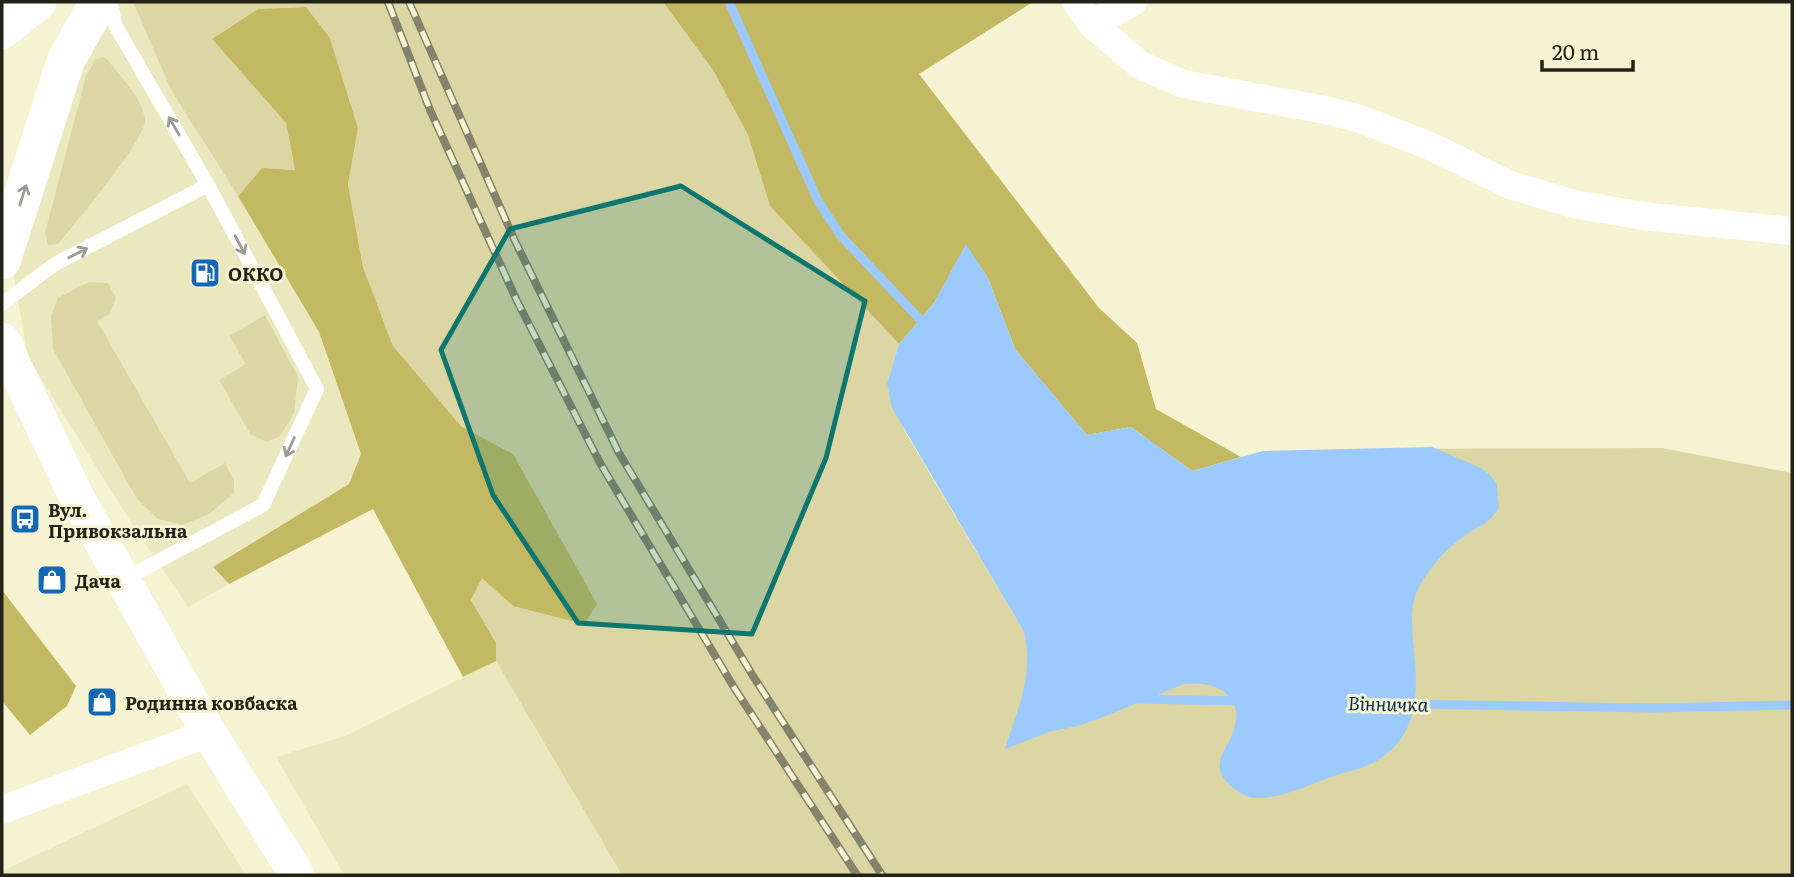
<svg xmlns="http://www.w3.org/2000/svg" width="1794" height="877" font-family="Literata,serif">
	<style>
		.built { fill: #ebe8bf }
		.green { fill: #dbd6a4 }
		.forest { fill: #c3b962 }
		.water { fill: #9dcafe }
		.lines { fill: none; stroke-linecap: round; stroke-linejoin: round }
		.stream { stroke: #9dcafe; stroke-width: 9 }
		.service { stroke: #fff; stroke-width: 14 }
		.minor { stroke: #fff; stroke-width: 28 }
		.tertiary { stroke: #fff; stroke-width: 35 }
		.primary { stroke: #fff; stroke-width: 38 }
		.rail-casing { stroke: #84836c; stroke-width: 8 }
		.rail { stroke: #f5f3d1; stroke-width: 5; stroke-dasharray: 16; stroke-linecap: butt }
		.oneway { stroke: #9c9c96 }
		.marked { fill: #0f766e; fill-opacity: 0.2; stroke: #0f766e; stroke-width: 5; stroke-linejoin: round }
		.labels { text-anchor: middle; dominant-baseline: central; stroke-width: 6; stroke-linejoin: round; paint-order: stroke }
		.poi-label { font-size: 18px; font-weight: bold; fill: #232216; stroke: #f5f3d1; text-anchor: start }
		.water-label { font-size: 19px; font-style: italic; fill: #042e56; stroke: #f5f3d1 }
	</style>
	<rect width="100%" height="100%" fill="#f5f3d1"/>
	<path class="built" d="M 117,2 L 133,2 L 171,90 L 238,196 L 319,332 L 361,454 L 349,484 L 214,567 L 229,584 L 188,607 L 134,527 L 28,358 L 14,276 L 78,67 Z
		M 496,661 L 622,875 L 344,875 L 276,757 L 345,736 Z
		M 187,784 L 246,875 L 2,875 L 2,871 Z"/>
	<path class="green" d="M 133,2 L 663,2 L 713,70 L 748,135 L 770,206 L 899,344 L 887,383 L 904,430 L 1024,632 L 1028,652 L 1028,673 L 1370,449 L 1662,448 L 1792,473 L 1792,875 L 622,875 L 496,661 L 496,643 L 471,600 L 482,577 L 513,606 L 513,454 L 461,426 L 393,346 L 363,267 L 348,185 L 358,128 L 330,38 L 306,7 L 258,9 L 212,39 L 286,123 L 295,170 L 262,168 L 238,196 L 171,90 Z
		M 103,57 L 108,60 C 120,77 143,98 145,120 C 146,139 74,225 58,244 L 48,245 L 45,233 L 86,76 L 96,59 Z
		M 89,282 L 108,283 L 116,298 L 109,314 L 97,321 L 190,483 L 225,463 L 234,481 L 234,493 L 209,514 L 182,525 L 158,519 L 137,499 L 53,349 L 51,316 L 58,298 Z
		M 265,315 L 298,377 L 294,413 L 280,436 L 267,442 L 251,435 L 219,380 L 246,364 L 229,336 Z"/>
	<path class="forest" d="M 663,2 L 1033,2 L 919,74 L 1099,308 L 1137,343 L 1156,409 L 1241,457 L 1192,471 L 1131,427 L 1087,435 L 1015,349 L 988,278 L 966,245 L 934,303 L 899,344 L 770,206 L 748,135 L 713,70 Z
		M 306,7 L 330,38 L 358,128 L 348,185 L 363,267 L 393,346 L 461,426 L 513,454 L 597,604 L 584,624 L 513,606 L 482,578 L 471,600 L 496,643 L 496,661 L 463,677 L 373,509 L 229,584 L 213,567 L 349,484 L 361,454 L 319,332 L 238,196 L 262,168 L 295,170 L 286,123 L 212,39 L 258,9 Z
		M 2,590 L 76,686 L 67,706 L 30,735 L 2,701 Z"/>
	<path class="water" d="M 966,244 L 988,278 L 1015,349 L 1087,435 L 1131,427 L 1192,471 L 1263,451 L 1432,447 L 1481,468 L 1490,475 L 1497,485 L 1499,508 C 1485,528 1480,524 1463,537 C 1444,551 1428,569 1418,589 C 1410,605 1412,624 1413,641 C 1418,689 1422,736 1373,763 C 1362,769 1349,771 1337,775 C 1312,783 1282,799 1256,798 C 1248,798 1238,792 1232,787 C 1227,783 1221,776 1220,770 C 1218,756 1227,747 1232,735 C 1248,697 1218,680 1184,684 L 1101,718 L 1078,726 L 1052,731 L 1005,749 C 1018,707 1034,676 1024,632 L 892,408 L 887,383 L 899,344 L 934,303 Z"/>
	<g class="lines">
		<path class="stream" d="M 729,2 L 818,201 L 841,236 L 928,328
			M 1136,699 L 1241,701
			M 1406,704 L 1654,708 L 1792,705"/>
		<path class="service" d="M 111,2 L 115,25 L 208,185 L 317,389 L 263,505 L 123,580
			M 2,304 L 55,264 L 208,185"/>
		<path class="minor" d="M 1076,2 L 1092,24 L 1140,65 L 1183,84 L 1320,109 L 1357,118 L 1428,145 L 1510,185 L 1574,204 L 1643,216 L 1792,231
			M 1092,24 L 1133,2
			M 2,810 L 209,733"/>
		<path class="tertiary" d="M 2,340 L 76,496 L 209,733 L 297,875"/>
		<path class="primary" d="M 2,30 L 37,2
			M 2,260 L 66,60 L 99,2
			M 2,343 L 5,347"/>
		<g class="rail-casing">
			<path id="rail" d="M 388,2 L 430,110 L 517,301 L 600,463 L 735,689 L 857,875
				M 409,2 L 515,241 L 619,453 L 753,676 L 882,875"/>
		</g>
		<use href="#rail" class="rail"/>
	</g>
	<defs><path id="oneway-shaft" d="M-6 0H5M1.5-3L5.5 0L1.5 3" fill="none" stroke-width="1.6" stroke-linecap="round" stroke-linejoin="round" transform="scale(1.75)"/></defs>
	<g class="oneway">
		<use href="#oneway-shaft" transform="translate(174 126) rotate(-120)"/>
		<use href="#oneway-shaft" transform="translate(23 195) rotate(-72)"/>
		<use href="#oneway-shaft" transform="translate(240 245) rotate(62)"/>
		<use href="#oneway-shaft" transform="translate(78 253) rotate(-27)"/>
		<use href="#oneway-shaft" transform="translate(290 447) rotate(115)"/>
	</g>
	<path class="marked" d="M 681,186 L 865,301 L 826,458 L 752,634 L 578,623 L 493,495 L 441,350 L 510,229 Z"/>
	<defs>
		<g id="fuel-square" transform="scale(1.575)"><rect x="-9" y="-9" width="18" height="18" rx="4" fill="#1268b5" stroke="#f5f3d1"/><path d="M-5.5-6h7V0h2V4h1.3V-2.5L3-4.5l.8-.8L6-3V5H2.5V1h-1V6h-7ZM-4.2-4.7v3.2H.2V-4.7Z" fill="#fff"/></g>
		<g id="bus-square" transform="scale(1.575)"><rect x="-9" y="-9" width="18" height="18" rx="4" fill="#1268b5" stroke="#f5f3d1"/><path d="M-5-6H5V4H4V6H2V4H-2V6H-4V4H-5ZM-3.5-4V0h7V-4ZM-3.5 1.2v1.5H-2V1.2ZM2 1.2v1.5H3.5V1.2Z" fill="#fff"/></g>
		<g id="shop-square" transform="scale(1.575)"><rect x="-9" y="-9" width="18" height="18" rx="4" fill="#1268b5" stroke="#f5f3d1"/><path d="M-5-2.5h2.3a2.7 3.5 0 0 1 5.4 0H5L5.5 6h-11ZM-1.5-2.5h3a1.5 2.3 0 0 0-3 0Z" fill="#fff"/></g>
	</defs>
	<g fill-rule="evenodd">
		<use href="#fuel-square" x="205" y="273"/>
		<use href="#bus-square" x="25" y="519"/>
		<use href="#shop-square" x="52" y="580"/>
		<use href="#shop-square" x="102" y="702"/>
	</g>
	<g class="labels">
		<g class="poi-label">
			<text x="228" y="273">ОККО</text>
			<text x="48" y="509">Вул.<tspan x="48" dy="21">Привокзальна</tspan></text>
			<text x="75" y="580">Дача</text>
			<text x="125" y="702">Родинна ковбаска</text>
		</g>
		<g class="water-label">
			<text transform="translate(1388 703) rotate(1)">Вінничка</text>
		</g>
	</g>
	<rect width="1794" height="877" fill="none" stroke="#232216" stroke-width="7"/>
	<path d="M1542 60v10h91v-10" fill="none" stroke="#232216" stroke-width="3.5"/>
	<text x="1552" y="60" font-size="21" fill="#232216" stroke="#f5f3d1" stroke-width="5" paint-order="stroke">20 m</text>
</svg>
